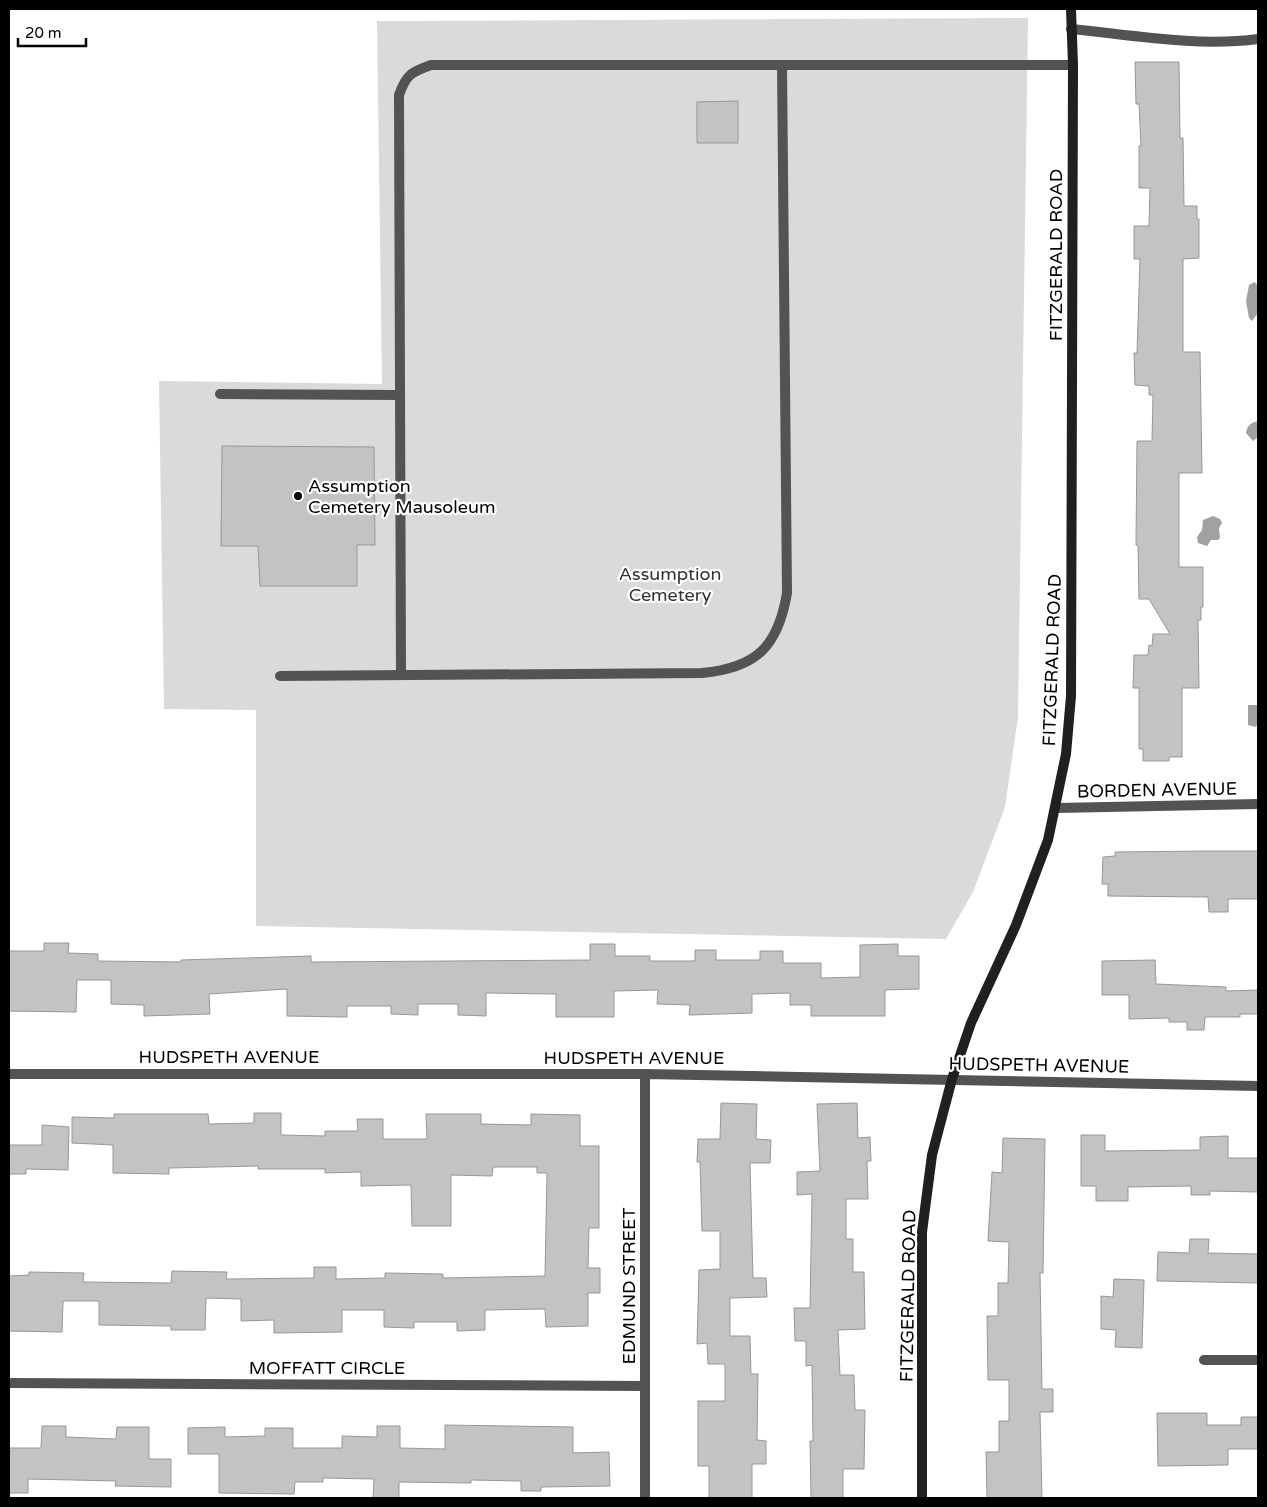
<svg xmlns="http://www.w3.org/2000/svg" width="1267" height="1507" font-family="'Varela Round',sans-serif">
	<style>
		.green { fill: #dadada }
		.water { fill: #a1a1a1 }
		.building { fill: #c3c3c3; stroke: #979797 }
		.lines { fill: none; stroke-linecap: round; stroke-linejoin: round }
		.service { stroke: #535353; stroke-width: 10 }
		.minor { stroke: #535353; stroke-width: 10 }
		.secondary { stroke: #202020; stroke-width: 10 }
		.poi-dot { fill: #000; stroke: #fff; stroke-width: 2 }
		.labels { text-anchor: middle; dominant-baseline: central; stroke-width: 4.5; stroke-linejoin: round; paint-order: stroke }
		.street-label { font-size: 18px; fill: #000; stroke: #fff }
		.poi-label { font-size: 18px; fill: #000; stroke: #fff; text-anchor: start }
		.park-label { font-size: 18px; fill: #313131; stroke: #fff }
	</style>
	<rect width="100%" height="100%" fill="#fff"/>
	<path class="green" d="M 1028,18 L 1018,717 L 1005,807 L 973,892 L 946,939 L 256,926 L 256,710 L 164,709 L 159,381 L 382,384 L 377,21 Z"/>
	<path class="water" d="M 1254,282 L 1258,285 L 1258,313 L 1252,321 L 1249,318 L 1246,301 L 1249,285 Z
		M 1258,421 L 1258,437 L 1253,441 L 1246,433 C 1247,425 1251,423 1258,421 Z
		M 1213,516 L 1220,519 L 1222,523 L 1219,528 L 1220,538 L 1218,540 L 1211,540 L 1207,546 L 1198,543 L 1197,537 L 1202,530 L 1203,520 Z
		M 1248,705 L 1258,705 L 1258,722 L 1256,727 L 1248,725 Z"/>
	<path class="building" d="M 1135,62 L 1179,62 L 1180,138 L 1183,138 L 1184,206 L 1197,206 L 1197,219 L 1199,219 L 1199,258 L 1183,259 L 1183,352 L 1200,352 L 1202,473 L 1179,473 L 1179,567 L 1203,567 L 1203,607 L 1201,607 L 1201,620 L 1198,620 L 1199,688 L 1182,688 L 1182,757 L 1169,757 L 1169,761 L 1143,761 L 1143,749 L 1139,749 L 1139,688 L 1133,688 L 1134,655 L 1148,655 L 1149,645 L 1152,646 L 1153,634 L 1170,634 L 1149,599 L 1139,599 L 1138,545 L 1136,545 L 1137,441 L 1152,441 L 1153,395 L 1149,395 L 1149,386 L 1135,385 L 1134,353 L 1137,353 L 1140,259 L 1134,259 L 1134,226 L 1149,226 L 1150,188 L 1139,188 L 1139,146 L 1141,146 L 1139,104 L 1136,104 Z
		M 738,101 L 738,143 L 697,143 L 697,102 Z
		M 222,446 L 374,447 L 375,545 L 357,545 L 357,586 L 260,586 L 258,546 L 221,546 Z
		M 1207,851 L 1258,851 L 1258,899 L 1228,899 L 1228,912 L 1209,912 L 1208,897 L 1108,896 L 1108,884 L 1102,884 L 1103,857 L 1115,856 L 1115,852 Z
		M 44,943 L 69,943 L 68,953 L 98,954 L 98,961 L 181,962 L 181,960 L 311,956 L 311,962 L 590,960 L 590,944 L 615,944 L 615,956 L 650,956 L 650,961 L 695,961 L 695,950 L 716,950 L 716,960 L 760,960 L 760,951 L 783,951 L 783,963 L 821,963 L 821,978 L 860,977 L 860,945 L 898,944 L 898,956 L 919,956 L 919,989 L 885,990 L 885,1016 L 811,1016 L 811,1005 L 790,1005 L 790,993 L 752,994 L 752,1013 L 689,1015 L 690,1005 L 657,1004 L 658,990 L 614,991 L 614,1017 L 556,1017 L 556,994 L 486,993 L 486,1016 L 458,1015 L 458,1004 L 418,1004 L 418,1015 L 391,1014 L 391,1006 L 347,1006 L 347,1017 L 287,1016 L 287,989 L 209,994 L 210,1014 L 144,1016 L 144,1005 L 111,1004 L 111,980 L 77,980 L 76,1012 L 9,1011 L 9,951 L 44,951 Z
		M 1155,960 L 1156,984 L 1226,987 L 1226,991 L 1258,990 L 1258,1014 L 1240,1014 L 1240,1017 L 1205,1017 L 1204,1030 L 1187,1030 L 1187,1022 L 1169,1022 L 1169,1018 L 1129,1019 L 1129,995 L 1102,995 L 1102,961 Z
		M 721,1103 L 757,1104 L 756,1139 L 771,1140 L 770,1163 L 750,1163 L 753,1278 L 766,1278 L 767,1297 L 730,1298 L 730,1336 L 750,1336 L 751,1374 L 758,1374 L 757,1440 L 766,1441 L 766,1464 L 752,1464 L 752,1498 L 709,1498 L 709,1466 L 698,1466 L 698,1401 L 725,1401 L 725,1364 L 708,1364 L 707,1343 L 697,1344 L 699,1270 L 720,1269 L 720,1231 L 702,1231 L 700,1162 L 697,1162 L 698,1139 L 720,1139 Z
		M 857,1103 L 858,1138 L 870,1137 L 871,1161 L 867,1161 L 868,1199 L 846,1199 L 846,1239 L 853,1239 L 853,1272 L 864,1272 L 865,1329 L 838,1330 L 840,1375 L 854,1375 L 855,1410 L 865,1410 L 864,1469 L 843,1469 L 843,1498 L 811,1498 L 810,1441 L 813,1441 L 812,1365 L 806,1366 L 806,1341 L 795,1341 L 794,1308 L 810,1308 L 812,1194 L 797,1195 L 797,1172 L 820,1171 L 817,1104 Z
		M 254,1113 L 281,1113 L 281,1135 L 325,1136 L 325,1131 L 358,1131 L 357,1119 L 383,1119 L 383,1139 L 427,1139 L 426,1114 L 481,1114 L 481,1124 L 531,1125 L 531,1114 L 580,1115 L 580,1146 L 599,1146 L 599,1228 L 589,1228 L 588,1268 L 600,1268 L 600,1293 L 588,1293 L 588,1326 L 546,1327 L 545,1309 L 485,1310 L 485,1330 L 457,1331 L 457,1322 L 414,1322 L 414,1328 L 384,1327 L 384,1310 L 342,1310 L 342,1332 L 274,1333 L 274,1320 L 241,1321 L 241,1299 L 206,1298 L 205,1330 L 171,1330 L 171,1326 L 99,1325 L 99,1301 L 63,1301 L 62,1332 L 9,1331 L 9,1276 L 29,1275 L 29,1272 L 84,1273 L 83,1282 L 171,1283 L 172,1271 L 227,1272 L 226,1279 L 314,1278 L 314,1267 L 336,1267 L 336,1279 L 385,1278 L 385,1273 L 443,1274 L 443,1278 L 545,1276 L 547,1173 L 537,1173 L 537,1167 L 493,1167 L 492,1176 L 451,1175 L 451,1226 L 412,1226 L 411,1185 L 361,1186 L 361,1172 L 325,1173 L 325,1169 L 258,1169 L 258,1166 L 169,1168 L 169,1174 L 113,1173 L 113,1145 L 72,1143 L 72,1117 L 114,1118 L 114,1114 L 208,1114 L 209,1124 L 254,1123 Z
		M 42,1125 L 69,1127 L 68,1170 L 26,1169 L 26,1174 L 9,1174 L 9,1145 L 42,1145 Z
		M 1081,1135 L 1105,1135 L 1105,1151 L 1200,1150 L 1200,1137 L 1228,1136 L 1228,1158 L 1258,1158 L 1258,1192 L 1210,1191 L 1210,1195 L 1191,1195 L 1191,1186 L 1128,1187 L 1128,1201 L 1096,1201 L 1096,1186 L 1081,1186 Z
		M 1003,1138 L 1045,1139 L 1043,1273 L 1040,1273 L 1042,1389 L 1053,1389 L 1053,1412 L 1040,1412 L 1042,1498 L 987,1498 L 986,1452 L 999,1452 L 999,1421 L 1009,1421 L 1009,1380 L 988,1380 L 987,1316 L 998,1316 L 998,1283 L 1008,1283 L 1009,1242 L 988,1241 L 992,1172 L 1002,1173 Z
		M 1190,1239 L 1209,1239 L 1208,1253 L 1258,1254 L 1258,1283 L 1157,1281 L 1158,1252 L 1189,1253 Z
		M 1114,1279 L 1144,1280 L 1142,1348 L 1115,1347 L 1116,1330 L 1101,1329 L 1101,1296 L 1113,1297 Z
		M 1157,1413 L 1207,1413 L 1207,1425 L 1241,1425 L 1241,1417 L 1258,1417 L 1258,1449 L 1228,1449 L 1228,1465 L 1158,1466 Z
		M 445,1425 L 573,1427 L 573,1453 L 609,1452 L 610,1486 L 541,1487 L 541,1491 L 521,1491 L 521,1481 L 471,1480 L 471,1483 L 399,1482 L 399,1498 L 373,1498 L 374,1479 L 323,1478 L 323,1482 L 295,1482 L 294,1494 L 219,1493 L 219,1454 L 188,1454 L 188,1428 L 225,1427 L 225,1437 L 265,1436 L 265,1428 L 293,1428 L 293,1448 L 342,1448 L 342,1436 L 377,1437 L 377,1426 L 400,1426 L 400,1448 L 445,1449 Z
		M 42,1426 L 66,1426 L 66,1437 L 116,1439 L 117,1427 L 149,1427 L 149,1459 L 171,1459 L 171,1487 L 115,1486 L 116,1481 L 28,1479 L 28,1493 L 9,1493 L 9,1448 L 41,1448 Z"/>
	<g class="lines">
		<path class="service" d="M 1071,29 C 1132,35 1197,47 1258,39
			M 220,394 L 400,395
			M 401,674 L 399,95 C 406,75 411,72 431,65 L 1073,65
			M 280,676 L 702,673 C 756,668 778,647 787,593 L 782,65"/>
		<path class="minor" d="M 1056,808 L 1258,804
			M 9,1074 L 645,1074 L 1258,1086
			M 645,1074 L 645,1498
			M 1204,1360 L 1258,1360
			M 9,1383 L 645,1386"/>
		<path class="secondary" d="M 922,1498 L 922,1232 L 932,1155 L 952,1079 L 971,1023 L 1016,925 L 1048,840 L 1066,754 L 1071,696 L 1073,65 L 1071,9"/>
	</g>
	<circle class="poi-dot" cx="298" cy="496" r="5"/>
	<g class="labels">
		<g class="street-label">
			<text transform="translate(1056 255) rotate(-90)">FITZGERALD ROAD</text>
			<text transform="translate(1052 660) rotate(-88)">FITZGERALD ROAD</text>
			<text transform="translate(1157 790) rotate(-1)">BORDEN AVENUE</text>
			<text x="229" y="1057">HUDSPETH AVENUE</text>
			<text x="634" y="1058">HUDSPETH AVENUE</text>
			<text transform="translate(1039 1065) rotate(1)">HUDSPETH AVENUE</text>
			<text transform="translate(629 1286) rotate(-90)">EDMUND STREET</text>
			<text transform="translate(908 1296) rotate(-89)">FITZGERALD ROAD</text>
			<text x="327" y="1368">MOFFATT CIRCLE</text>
		</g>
		<g class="poi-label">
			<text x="308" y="486">Assumption<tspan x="308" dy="21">Cemetery Mausoleum</tspan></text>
		</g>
		<g class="park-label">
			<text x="670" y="574">Assumption<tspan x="670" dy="21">Cemetery</tspan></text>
		</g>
	</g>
	<rect width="1267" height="1507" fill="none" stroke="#000000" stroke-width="20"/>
	<path d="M18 38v8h68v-8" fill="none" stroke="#000000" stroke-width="2.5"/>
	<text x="25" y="38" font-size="15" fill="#000000" stroke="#ffffff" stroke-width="4" paint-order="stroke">20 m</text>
</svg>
